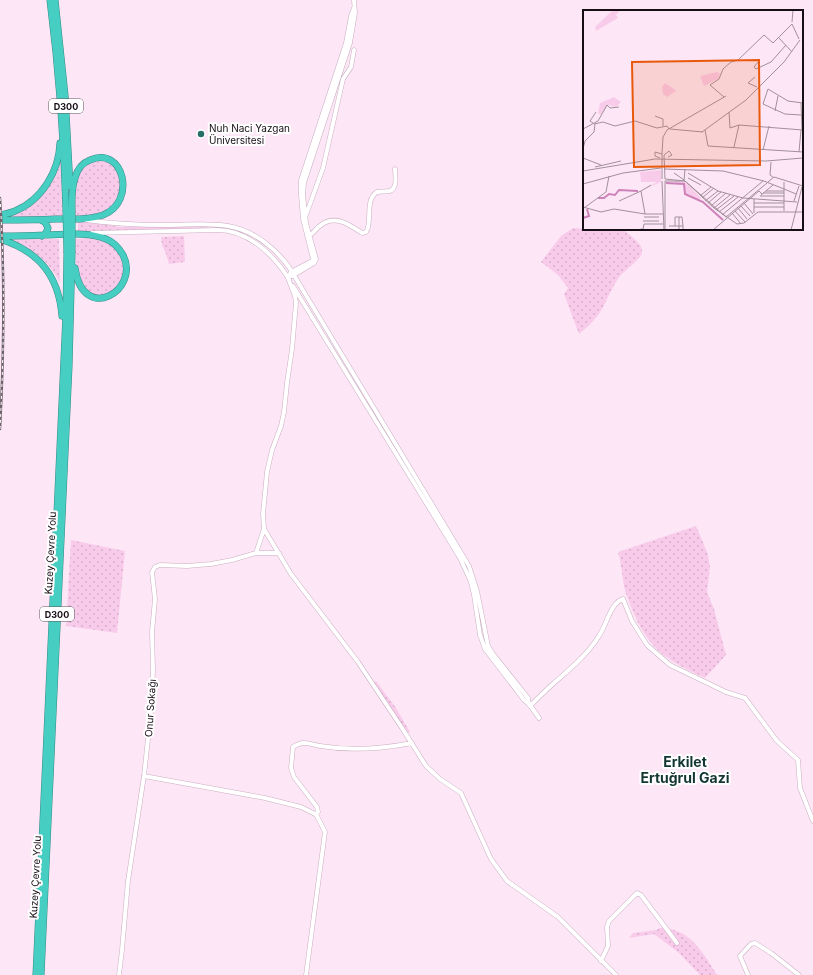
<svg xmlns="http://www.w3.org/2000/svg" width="813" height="975" font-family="Inter,sans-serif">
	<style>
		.grass { fill: url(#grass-dots) }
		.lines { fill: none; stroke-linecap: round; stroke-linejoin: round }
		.minor-casing { stroke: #c8aec0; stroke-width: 5 }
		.highway-casing { stroke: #368b85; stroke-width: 7 }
		.minor { stroke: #fff; stroke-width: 4 }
		.highway { stroke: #46cec2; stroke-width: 6 }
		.rail-casing { stroke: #6f616b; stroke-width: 2.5 }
		.rail { stroke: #fff; stroke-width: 1; stroke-dasharray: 3; stroke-linecap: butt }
		.highway-bridge-casing { stroke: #368b85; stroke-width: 7; stroke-linecap: butt }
		.highway-bridge { stroke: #46cec2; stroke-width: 6 }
		.poi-dot { fill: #266f68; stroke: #fff; stroke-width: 1.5 }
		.labels { text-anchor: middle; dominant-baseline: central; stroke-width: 4; stroke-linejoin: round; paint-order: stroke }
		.shield { fill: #fff; stroke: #5d565b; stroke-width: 1 }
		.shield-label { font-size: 9px; font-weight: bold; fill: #170e15 }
		.poi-label { font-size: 10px; fill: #170e15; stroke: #fff; text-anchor: start }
		.street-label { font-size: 10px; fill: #170e15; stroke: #fff }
		.district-label { font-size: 14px; font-weight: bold; fill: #143633; stroke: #fff }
		.inset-river { fill: none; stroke: #cd81b9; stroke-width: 2 }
		.inset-road { fill: none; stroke: #a1909c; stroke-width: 1 }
		.view { fill: #e8590c; fill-opacity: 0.15; stroke: #e8590c; stroke-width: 2 }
		.inset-edge { fill: none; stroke: #170e15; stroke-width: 2 }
	</style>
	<defs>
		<pattern id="grass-dots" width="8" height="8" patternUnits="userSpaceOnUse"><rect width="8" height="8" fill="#f9cbeb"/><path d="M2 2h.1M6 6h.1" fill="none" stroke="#d5adc9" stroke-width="1.8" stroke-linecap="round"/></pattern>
	</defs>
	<rect width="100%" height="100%" fill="#fde7f6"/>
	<path class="grass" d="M 101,161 C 130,163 124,203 102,213 C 96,216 82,216 75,217 C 75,193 70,165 101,161 Z
		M 59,162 L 61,162 L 62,218 L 7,218 L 22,211 L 34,203 Z
		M 78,221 L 121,227 L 209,226 L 209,228 L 124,230 L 78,232 Z
		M 573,228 L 599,230 L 623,229 C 629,235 643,243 642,252 C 642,259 625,270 620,276 C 612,287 608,298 602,309 C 596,319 588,327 579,334 L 564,294 L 568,288 L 558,275 L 541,262 L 561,236 Z
		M 184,236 L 185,262 L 169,264 L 166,254 L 162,245 L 161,237 Z
		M 90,238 L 106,242 L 113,246 L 123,259 L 124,276 L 115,292 L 101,297 L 86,291 L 76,269 L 75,239 Z
		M 5,239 L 59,239 L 60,283 C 47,257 31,250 5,239 Z
		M 696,526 L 708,554 L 710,568 L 707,592 L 714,609 L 726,655 L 705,678 C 670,662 650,651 634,614 C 631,607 628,599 625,591 C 622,578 622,565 618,552 Z
		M 71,540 L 125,551 L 117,633 L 66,626 Z
		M 376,681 L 396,708 L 410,732 L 408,733 L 374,682 Z
		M 659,928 C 689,927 703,952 717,975 L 700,975 L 679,953 L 654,934 L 629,938 L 633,933 L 657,930 Z"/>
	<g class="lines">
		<g class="minor-casing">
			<path id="minor" d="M 354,8 L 351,16 L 346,43 L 301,180 L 301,195 L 303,219 L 313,259 L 312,261 L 291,272 L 288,278 L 295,296 L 296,303 L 292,349 L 287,383 L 284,412 L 281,426 L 272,450 L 267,472 L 263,514 L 264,529 L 291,574 L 358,662 L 402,728 L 426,766 L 440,779 L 461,793 L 491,859 L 507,881 L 558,917 L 616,975
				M 306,215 L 323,168 L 343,79 L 351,67 L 354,50
				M 86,220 C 113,224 139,225 166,225 C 204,225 236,218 268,245 C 276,251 283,259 289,267 L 469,566 L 477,591 L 488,646 L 493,654 L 528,698 L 529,705
				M 92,233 L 217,230 C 248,230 273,254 289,279
				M 309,236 C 314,233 316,228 321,225 C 335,214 350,225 362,233 L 366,232 C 373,223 364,200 377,192 C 381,191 386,192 390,191 C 398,188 395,175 395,169
				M 292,276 L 314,263 L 316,259 L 306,223 L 303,194 L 304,183 L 350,43 L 355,13 L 354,0
				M 293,286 L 460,558 L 471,582 L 474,595 L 480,635 L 485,649 L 524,700 L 530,705 L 539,718
				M 256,553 L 264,529
				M 530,706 C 538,698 546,690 554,683 C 570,669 588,654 599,636 C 606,626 611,602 623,599 L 632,621 L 647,645 L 670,665 L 726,692 L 745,698 L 777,741 L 798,760 L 800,788 L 813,821
				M 144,776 L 265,798 L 301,807 L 315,814 L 318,812 L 317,807 L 294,777 L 291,768 L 293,747 C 303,740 309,744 320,746 C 350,751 381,749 412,743
				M 601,961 L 608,946 L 607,927 L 609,921 L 637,893 L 641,895 L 677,943
				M 119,975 L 122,950 L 128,881 L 144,776 L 151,711 L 153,670 L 152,632 L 155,599 L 152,572 L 155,567 L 160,565 L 187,566 L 211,564 L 232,560 L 256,553 L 279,553
				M 306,975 L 325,832 L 316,814
				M 748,975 L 740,956 L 751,944 L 755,943 L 771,953 L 799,975"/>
		</g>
		<g class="highway-casing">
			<path id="highway" d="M 50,0 C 59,70 64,140 66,210
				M 55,0 L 65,95 L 70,186
				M 0,215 C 5,214 11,213 15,211 C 42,200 59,171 60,143
				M 0,220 C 18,220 37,220 55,219 C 71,219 88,220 103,215 C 137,202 124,145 90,160 C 82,163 77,170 75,178 C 71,189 72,201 72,211
				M 41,220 L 45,222 L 48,228 L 46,233 L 42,236
				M 0,236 C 14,236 28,236 43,235 C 63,235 87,231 106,239 C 114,242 119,248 123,255 C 141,290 83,325 75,268
				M 0,239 C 39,251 59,276 62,316
				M 36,975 L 66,315 L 67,253
				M 41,975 L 69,366 L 72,253"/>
		</g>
		<use href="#minor" class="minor"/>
		<use href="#highway" class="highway"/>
		<g class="rail-casing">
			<path id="rail" d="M 0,198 C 5,275 4,352 0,429"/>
		</g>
		<use href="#rail" class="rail"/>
		<g class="highway-bridge-casing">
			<path id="highway-bridge" d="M 66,210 L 67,253
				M 72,211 L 72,253"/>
		</g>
		<use href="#highway-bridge" class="highway-bridge"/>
	</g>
	<circle class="poi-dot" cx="201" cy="134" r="4"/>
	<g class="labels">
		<g class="shield">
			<rect x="49" y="99" width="34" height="14" rx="3"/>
			<rect x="40" y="607" width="34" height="14" rx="3"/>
		</g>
		<g class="shield-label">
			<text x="66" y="106">D300</text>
			<text x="57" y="614">D300</text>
		</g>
		<g class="poi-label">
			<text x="209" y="128">Nuh Naci Yazgan<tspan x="209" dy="12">Üniversitesi</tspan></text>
		</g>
		<g class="street-label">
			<text transform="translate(50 553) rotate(-87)">Kuzey Çevre Yolu</text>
			<text transform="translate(150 708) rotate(-86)">Onur Sokağı</text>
			<text transform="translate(35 877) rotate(-87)">Kuzey Çevre Yolu</text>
		</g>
		<g class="district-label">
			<text x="685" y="761">Erkilet<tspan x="685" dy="16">Ertuğrul Gazi</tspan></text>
		</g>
	</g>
	<g transform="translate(583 10)">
		<rect width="220" height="220" fill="#fde7f6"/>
		<path d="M 30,0 L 37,0 L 33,5 L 35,8 L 13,21 L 12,17 ZM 134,62 L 137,64 L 135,69 L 121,76 L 117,66 ZM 82,73 L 91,79 L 93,81 L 84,87 L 80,84 L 79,77 ZM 31,87 L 38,92 L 33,97 L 25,95 L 18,105 L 15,103 L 17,93 ZM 78,160 L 78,172 L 60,180 L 74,172 L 58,172 L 57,162 ZM 91,171 L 102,172 L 118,188 L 116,190 L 108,188 L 106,184 L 102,184 L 101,173 L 95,175 Z" fill="#f9cbeb"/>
		<path class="inset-river" d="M 83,173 L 101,174 L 102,184 L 120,192 L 140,210M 15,188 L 21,188 L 26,184 L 32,185 L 36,180 L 55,181M 0,208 L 6,206 L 4,199"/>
		<path class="inset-road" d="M 209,12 L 210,0M 209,14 L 216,29M 196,28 L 209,42M 176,51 L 171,57 L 173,59 L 188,52 L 203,35M 172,67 L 165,73 L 174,77M 127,75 L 136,69 L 140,59 L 148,52 L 155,50 L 181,25 L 190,33 L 209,14M 127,75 L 141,87M 218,93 L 219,120M 192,101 L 195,86M 146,102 L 147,118 L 156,115 L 151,137M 218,105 L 202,104 L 180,94 L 185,79 L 205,91 L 220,93M 72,106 L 80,109 L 80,116M 10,113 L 7,111 L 13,102M 11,114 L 20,112 L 32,116 L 52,111 L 74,118 L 84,116 L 86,119M 156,115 L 220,120M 0,119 L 15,111 L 24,95 L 27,98 L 36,97M 87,119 L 120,122M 122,120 L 125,136 L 220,142M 119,122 L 163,90 L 201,52 L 217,30M 0,139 L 2,131 L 11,122 L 12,114M 180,140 L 186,116M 216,142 L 218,120M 79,144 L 80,127 L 84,120 L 143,86M 0,148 L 18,155M 77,148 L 72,146 L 72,142 L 79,144 L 79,169M 188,152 L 187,165 L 190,167M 12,157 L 38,151M 81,159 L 140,161 L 181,171 L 201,179 L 201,201M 0,161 L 72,149 L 183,151 L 220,148M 91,163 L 101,170M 105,163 L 135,181 L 160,188 L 214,192M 105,168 L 118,175M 82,169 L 102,171 L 131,198 L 154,214 L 161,213 L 175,202 L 220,202M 82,169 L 81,145 L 86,141 L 89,145 L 85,147M 79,171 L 81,220M 101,171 L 102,159M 185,172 L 191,167 L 220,176M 201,172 L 201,179 L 213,184M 0,174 L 40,163 L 78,158M 183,181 L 201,181M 180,183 L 201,183M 118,185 L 128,177M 178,185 L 190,175M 177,186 L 201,186M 119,188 L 131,178M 171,189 L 171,203M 36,191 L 58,181M 122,191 L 135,181M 211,191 L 216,176M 125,193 L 138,182M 161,193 L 170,204M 171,193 L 201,193M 128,196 L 143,183M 158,196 L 167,206M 0,197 L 18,202 L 31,199 L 62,204 L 80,204M 171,197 L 201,197M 1,198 L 23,182 L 26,166M 131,198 L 147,185M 155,198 L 164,209M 133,200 L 151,186M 152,201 L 162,212M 136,202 L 155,187M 149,203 L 158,214M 62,204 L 58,181 L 68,175M 139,205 L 180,171M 61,207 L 76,207M 60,211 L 76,211M 86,216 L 100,216 L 100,220M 92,216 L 92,207 L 96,207M 52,220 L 60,219 L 61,214 L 80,214M 82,220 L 82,171 L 102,171 L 143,207 L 184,173M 96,220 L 96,207 L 99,207 L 100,216M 130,220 L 176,181 L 179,184M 208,220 L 219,177"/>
		<path class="view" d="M 176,50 L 177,155 L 51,157 L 49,52 Z"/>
		<rect width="220" height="220" class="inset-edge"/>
	</g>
</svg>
